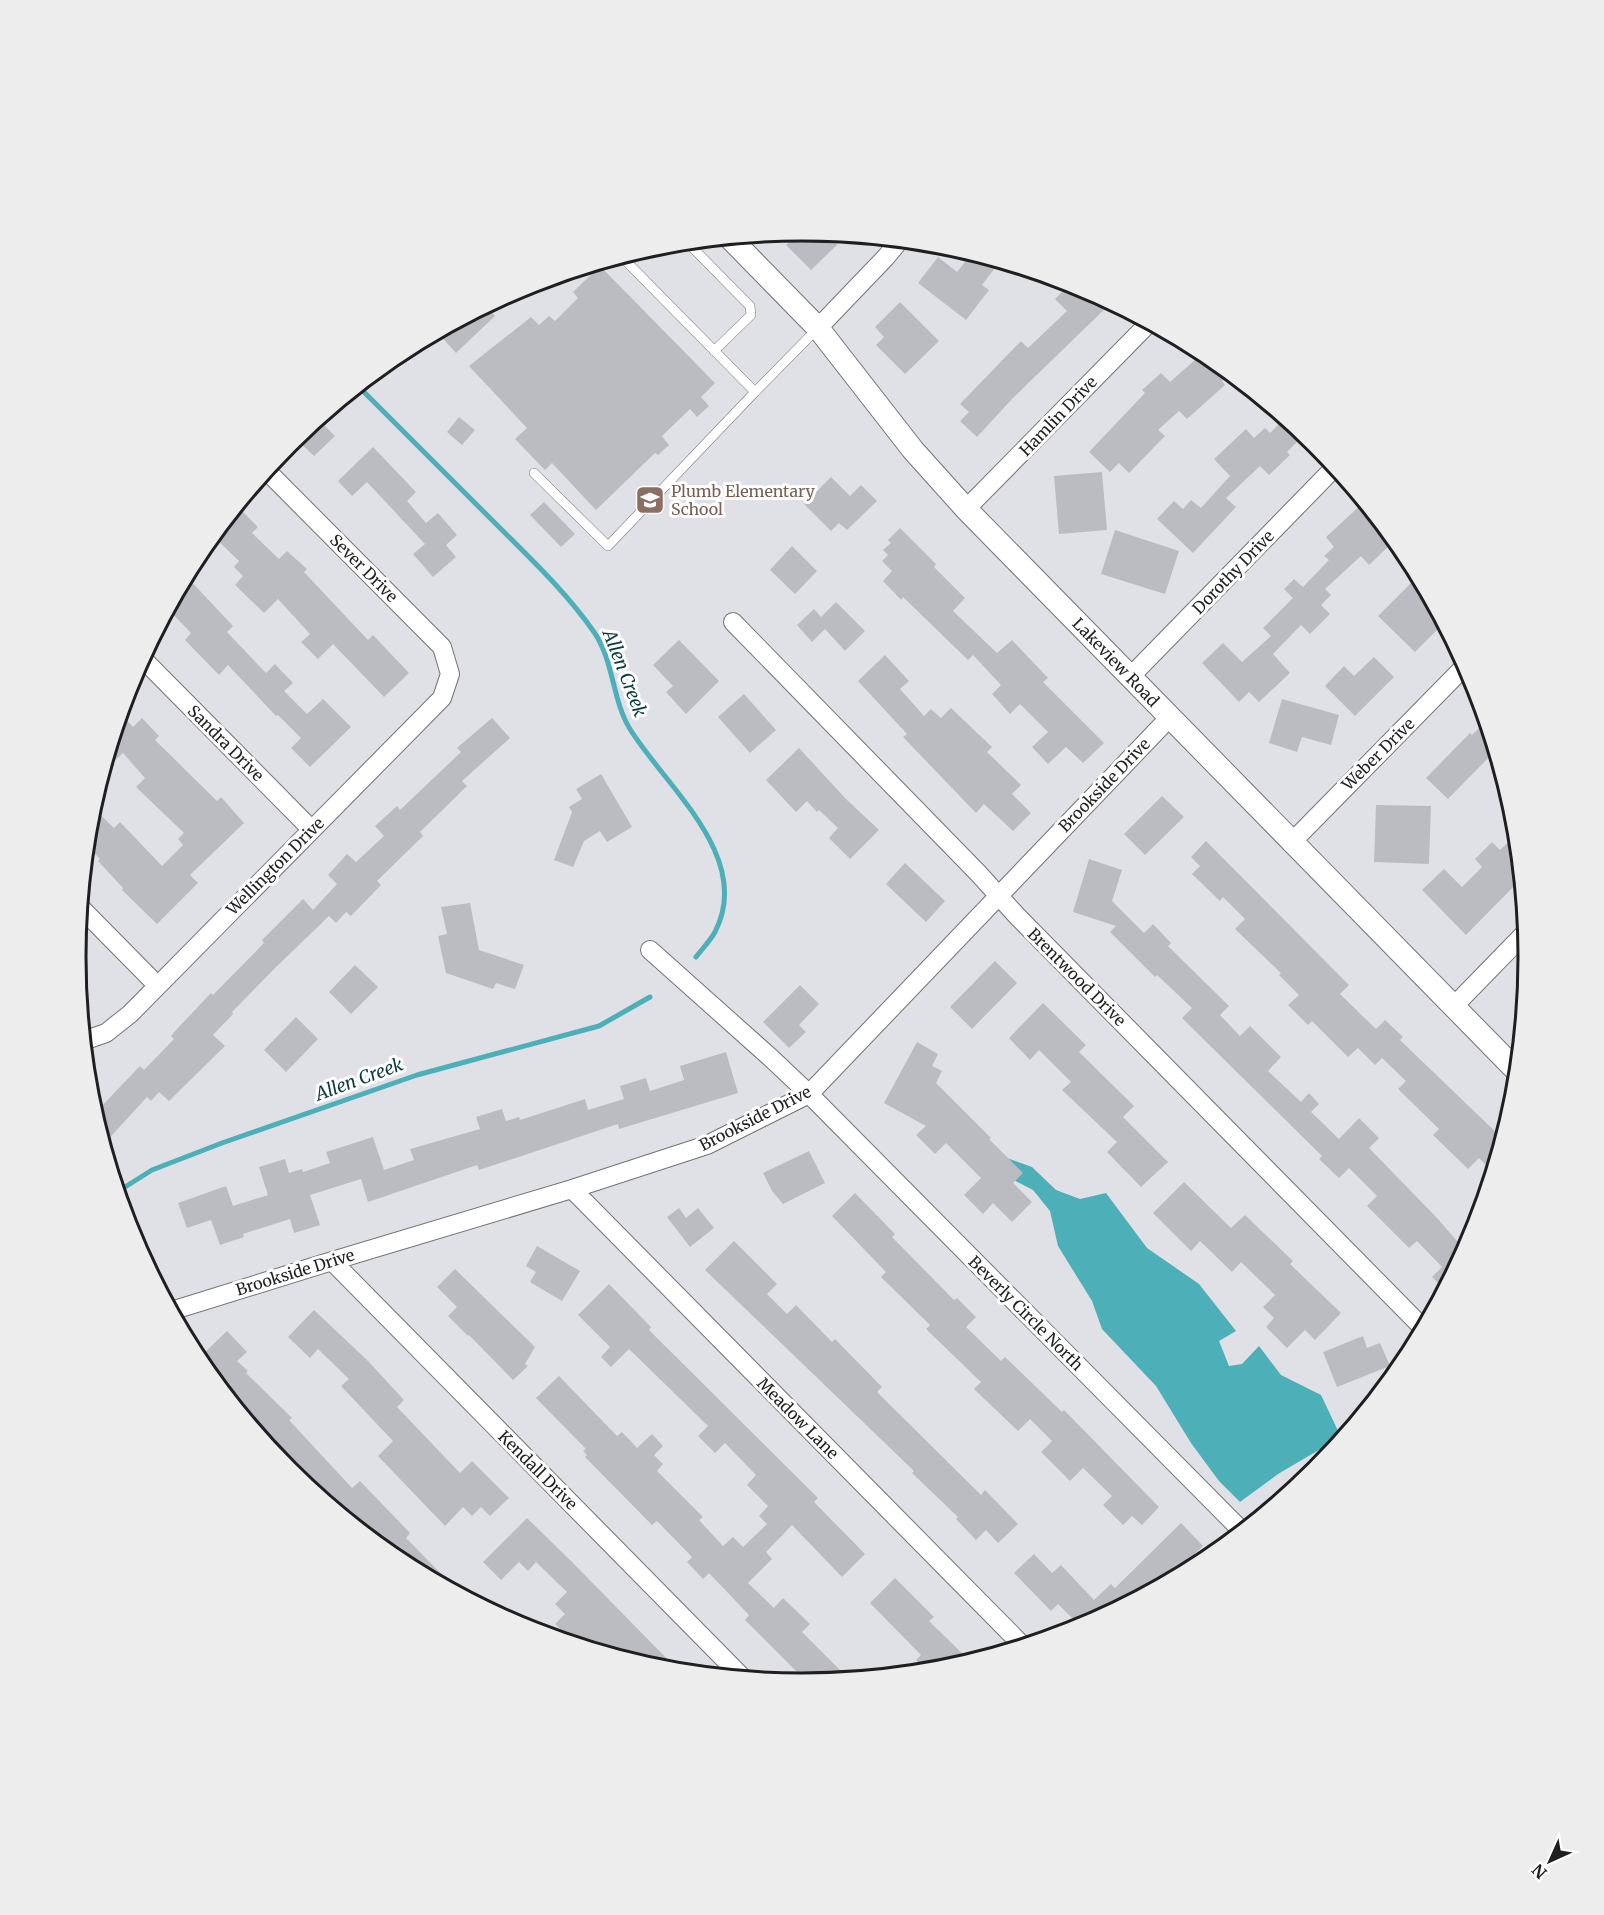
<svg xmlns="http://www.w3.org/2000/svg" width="1604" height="1915" font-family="Merriweather,serif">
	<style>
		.water { fill: #4dafb8 }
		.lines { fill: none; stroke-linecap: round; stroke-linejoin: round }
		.stream { stroke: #4dafb8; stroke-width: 5 }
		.building { fill: #bbbcc1 }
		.service-casing { stroke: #727378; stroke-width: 10 }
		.minor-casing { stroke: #727378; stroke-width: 20 }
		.tertiary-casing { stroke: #727378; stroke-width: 24 }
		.service { stroke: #fff; stroke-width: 9 }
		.minor { stroke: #fff; stroke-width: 18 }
		.tertiary { stroke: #fff; stroke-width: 22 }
		.labels { text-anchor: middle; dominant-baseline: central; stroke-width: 6; stroke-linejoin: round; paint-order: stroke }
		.street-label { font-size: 16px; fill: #1f1f21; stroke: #fff }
		.education-label { font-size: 16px; fill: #785e54; stroke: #fff; text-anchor: start }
		.water-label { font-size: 18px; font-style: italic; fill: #0c3b3f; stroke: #fff }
		.rim { fill: none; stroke: #1f1f21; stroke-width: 3 }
	</style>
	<rect width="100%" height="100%" fill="#e0e1e6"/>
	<path class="water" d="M 1007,1158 L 1032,1167 L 1056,1190 L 1080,1199 L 1106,1193 L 1147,1248 L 1199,1284 L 1236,1331 L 1219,1341 L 1229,1366 L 1242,1364 L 1259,1346 L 1281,1375 L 1321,1395 L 1341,1437 L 1278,1474 L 1240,1502 L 1219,1481 L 1191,1443 L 1156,1386 L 1102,1329 L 1092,1301 L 1058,1246 L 1050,1211 L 1033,1190 L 998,1172 Z"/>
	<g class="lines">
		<path class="stream" d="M 358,386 C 404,432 450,478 496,524 C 531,559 566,592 594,632 C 614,661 612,700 630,729 C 665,786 754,857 715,932 C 710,941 702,949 696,957
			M 117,1192 L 152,1170 L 222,1143 L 417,1075 L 599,1026 L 650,997"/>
	</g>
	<path class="building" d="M 800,231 L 832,233 L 840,242 L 811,270 L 786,245 Z
		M 972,253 L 979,255 L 995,268 L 982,285 L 989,290 L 966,320 L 918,283 L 938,257 L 957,272 Z
		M 600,266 L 715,383 L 701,397 L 709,406 L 697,417 L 690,409 L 662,436 L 669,445 L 658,455 L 655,453 L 596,510 L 552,463 L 545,470 L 515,439 L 527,428 L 469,366 L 531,317 L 539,325 L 549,316 L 555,321 L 578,298 L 573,292 Z
		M 1071,283 L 1081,286 L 1111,303 L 1012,399 L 977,437 L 960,421 L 969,412 L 960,404 L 1021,341 L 1028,348 L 1067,311 L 1055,299 Z
		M 900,302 L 939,341 L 905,374 L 876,345 L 884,337 L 875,327 Z
		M 486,306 L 495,316 L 456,353 L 437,332 Z
		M 1204,352 L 1230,373 L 1222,381 L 1225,385 L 1187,419 L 1179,411 L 1158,430 L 1165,436 L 1129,473 L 1119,463 L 1110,472 L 1089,452 L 1145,393 L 1142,390 L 1161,373 L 1170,382 Z
		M 459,417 L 475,430 L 462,445 L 447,432 Z
		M 1285,418 L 1305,434 L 1287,452 L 1290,455 L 1269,475 L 1260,466 L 1226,498 L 1236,507 L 1193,553 L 1157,519 L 1174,501 L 1183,509 L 1191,500 L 1201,508 L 1230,476 L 1214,459 L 1246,429 L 1254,438 L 1265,428 L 1270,433 Z
		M 318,419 L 335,436 L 314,456 L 295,438 Z
		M 373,447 L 416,492 L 407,501 L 426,523 L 438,513 L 457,535 L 446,545 L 456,557 L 433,577 L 413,554 L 425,544 L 367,482 L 352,496 L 338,481 Z
		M 1102,472 L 1107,530 L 1059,534 L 1054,476 Z
		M 831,477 L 850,496 L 861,485 L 877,501 L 847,530 L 839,523 L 831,531 L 804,504 Z
		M 544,502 L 575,534 L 561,547 L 530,515 Z
		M 1364,502 L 1395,540 L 1369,565 L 1361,556 L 1325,589 L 1331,595 L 1321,605 L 1330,614 L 1310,634 L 1301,625 L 1273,654 L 1290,673 L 1259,702 L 1249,692 L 1239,702 L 1202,663 L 1223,643 L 1242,662 L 1271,636 L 1263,628 L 1293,598 L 1284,589 L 1294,579 L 1303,587 L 1329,560 L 1324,556 L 1334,547 L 1326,537 Z
		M 237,506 L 258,527 L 252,533 L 279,559 L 287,551 L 307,569 L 304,572 L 368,640 L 373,635 L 409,673 L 384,697 L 333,644 L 318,659 L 301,642 L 310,634 L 278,599 L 264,613 L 235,585 L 243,576 L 234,567 L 239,561 L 212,535 Z
		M 900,528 L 936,564 L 934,567 L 965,598 L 953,611 L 997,653 L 1012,640 L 1048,678 L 1043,682 L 1104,743 L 1083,763 L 1066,747 L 1048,764 L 1032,747 L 1048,732 L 1020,704 L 1010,714 L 992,694 L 1001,685 L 973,655 L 968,660 L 903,597 L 901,600 L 883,581 L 892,571 L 882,561 L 888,555 L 883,550 L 891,543 L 888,540 Z
		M 1115,530 L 1179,551 L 1165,594 L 1101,574 Z
		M 792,546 L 817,571 L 795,594 L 770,570 Z
		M 186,576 L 233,626 L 227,632 L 266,673 L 275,664 L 293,683 L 284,691 L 307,714 L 323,699 L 351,727 L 310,767 L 291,748 L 301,738 L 278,715 L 276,716 L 228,665 L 219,675 L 185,640 L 191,633 L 168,609 Z
		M 1416,578 L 1424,586 L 1444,623 L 1415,652 L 1378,616 Z
		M 836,602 L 865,631 L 845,651 L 825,629 L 812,642 L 797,625 L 814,609 L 821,617 Z
		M 679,640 L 719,681 L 686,714 L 666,692 L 673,686 L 653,665 Z
		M 885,655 L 909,681 L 900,689 L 924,716 L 931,709 L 941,718 L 951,708 L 992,747 L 987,752 L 1021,785 L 1012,794 L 1031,813 L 1013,831 L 984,804 L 976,813 L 903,737 L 907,734 L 858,681 Z
		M 1374,657 L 1394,677 L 1355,716 L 1325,686 L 1344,666 L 1354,676 Z
		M 744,694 L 776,730 L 750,753 L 718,717 Z
		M 1282,699 L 1339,715 L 1331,745 L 1302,737 L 1297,752 L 1269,743 Z
		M 120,713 L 133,727 L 142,718 L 159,736 L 155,740 L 217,801 L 221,797 L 244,823 L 190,875 L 198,883 L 157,924 L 122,890 L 123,888 L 98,861 L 100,859 L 86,844 L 92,807 L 114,828 L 120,822 L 162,866 L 183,845 L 178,839 L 184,833 L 136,787 L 145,778 L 123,753 L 102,772 Z
		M 492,718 L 510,738 L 462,781 L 467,786 L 420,832 L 423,836 L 377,881 L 381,885 L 351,916 L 346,912 L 336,923 L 329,916 L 273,970 L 232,1012 L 233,1014 L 213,1035 L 225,1046 L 169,1101 L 159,1092 L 151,1101 L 147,1097 L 103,1145 L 94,1114 L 140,1066 L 144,1070 L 174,1039 L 171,1036 L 178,1028 L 211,993 L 213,995 L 264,943 L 262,940 L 303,899 L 313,910 L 337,884 L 328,875 L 347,854 L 356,862 L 384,836 L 375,826 L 397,806 L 400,810 L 461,752 L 457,748 Z
		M 1486,721 L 1495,751 L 1448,799 L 1426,778 L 1470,733 L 1472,735 Z
		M 799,748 L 846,799 L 879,830 L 850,859 L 829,838 L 838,828 L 819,810 L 817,812 L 807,801 L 796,812 L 766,780 Z
		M 601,774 L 632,827 L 607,842 L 600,831 L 584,841 L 573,867 L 554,860 L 572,812 L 569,807 L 582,799 L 576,789 Z
		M 1162,796 L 1184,817 L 1145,855 L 1124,834 Z
		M 1376,805 L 1431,806 L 1429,864 L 1374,862 Z
		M 1517,834 L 1521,879 L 1466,935 L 1422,890 L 1444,869 L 1462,887 L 1482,867 L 1475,859 L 1492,842 L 1500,850 Z
		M 1206,841 L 1349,985 L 1340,994 L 1376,1029 L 1385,1020 L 1403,1037 L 1400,1040 L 1503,1139 L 1493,1172 L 1479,1158 L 1468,1169 L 1433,1135 L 1439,1129 L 1398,1089 L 1406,1081 L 1382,1058 L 1375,1065 L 1358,1048 L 1348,1057 L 1312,1021 L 1308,1025 L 1288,1005 L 1299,995 L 1279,975 L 1281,973 L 1235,929 L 1245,919 L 1223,897 L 1220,901 L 1192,874 L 1200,866 L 1191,857 Z
		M 1089,859 L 1122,870 L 1112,901 L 1144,933 L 1153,924 L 1171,943 L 1168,946 L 1229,1006 L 1220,1015 L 1240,1036 L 1250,1026 L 1281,1057 L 1268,1071 L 1301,1102 L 1309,1093 L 1319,1104 L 1311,1112 L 1339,1139 L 1359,1118 L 1379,1138 L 1369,1148 L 1438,1219 L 1463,1248 L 1466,1245 L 1468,1246 L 1445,1290 L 1432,1277 L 1442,1267 L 1417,1241 L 1409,1248 L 1367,1206 L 1377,1196 L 1349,1168 L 1339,1178 L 1319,1159 L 1322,1156 L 1182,1018 L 1192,1008 L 1157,975 L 1155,977 L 1110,932 L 1116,926 L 1073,912 Z
		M 905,863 L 945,901 L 926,922 L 886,884 Z
		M 470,903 L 479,950 L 524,965 L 515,989 L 496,983 L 493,989 L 446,973 L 438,936 L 447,934 L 441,907 Z
		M 995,961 L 1017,983 L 972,1029 L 950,1007 Z
		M 355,965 L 378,987 L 351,1014 L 329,992 Z
		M 800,985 L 819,1004 L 799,1025 L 806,1032 L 789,1048 L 763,1022 Z
		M 1043,1003 L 1086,1045 L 1079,1052 L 1134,1106 L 1123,1117 L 1168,1162 L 1141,1187 L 1107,1152 L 1117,1142 L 1062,1090 L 1071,1082 L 1039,1050 L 1030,1060 L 1009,1038 Z
		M 296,1017 L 318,1039 L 286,1072 L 264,1050 Z
		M 917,1042 L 938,1054 L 932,1066 L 942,1071 L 936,1083 L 991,1138 L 989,1139 L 1023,1173 L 1013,1183 L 1032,1202 L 1012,1222 L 993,1203 L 983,1214 L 964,1195 L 981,1178 L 946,1143 L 935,1154 L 916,1135 L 926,1126 L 884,1103 Z
		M 726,1052 L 738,1093 L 619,1129 L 618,1124 L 479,1170 L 477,1165 L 368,1202 L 361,1179 L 310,1195 L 320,1225 L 294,1233 L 290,1219 L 243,1234 L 244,1237 L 220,1245 L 211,1220 L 187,1228 L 178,1203 L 226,1186 L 233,1206 L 268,1195 L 259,1167 L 285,1159 L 289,1173 L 302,1169 L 303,1172 L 330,1163 L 326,1152 L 373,1137 L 384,1170 L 414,1160 L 410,1149 L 480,1129 L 476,1117 L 502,1109 L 506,1121 L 519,1117 L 520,1120 L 585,1099 L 588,1110 L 624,1099 L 620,1086 L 646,1078 L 650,1091 L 684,1080 L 680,1066 Z
		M 809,1151 L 825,1183 L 783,1204 L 772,1191 L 763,1173 Z
		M 1184,1182 L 1231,1228 L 1245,1215 L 1293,1261 L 1290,1264 L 1341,1313 L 1315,1340 L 1305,1330 L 1287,1348 L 1266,1327 L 1274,1318 L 1263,1307 L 1275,1295 L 1241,1262 L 1232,1272 L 1200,1241 L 1191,1251 L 1153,1213 Z
		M 855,1193 L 895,1234 L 892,1237 L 954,1300 L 957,1298 L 976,1317 L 966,1327 L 1001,1361 L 1005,1357 L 1062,1412 L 1064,1410 L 1159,1507 L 1142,1525 L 1132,1516 L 1123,1525 L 1103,1505 L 1112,1496 L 1083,1468 L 1070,1481 L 1041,1452 L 1052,1441 L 1030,1419 L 1018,1431 L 974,1389 L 981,1382 L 926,1329 L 930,1325 L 881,1277 L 886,1272 L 832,1216 Z
		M 679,1208 L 686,1218 L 698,1208 L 714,1228 L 690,1247 L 667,1217 Z
		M 734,1241 L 777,1284 L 767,1294 L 787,1314 L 796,1305 L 832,1342 L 835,1339 L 882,1387 L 877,1392 L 981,1495 L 985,1490 L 1018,1524 L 998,1543 L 986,1530 L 976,1540 L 956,1519 L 958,1517 L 912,1473 L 914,1471 L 705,1270 Z
		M 537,1246 L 580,1271 L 562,1301 L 530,1282 L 536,1272 L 526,1266 Z
		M 455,1269 L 535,1347 L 525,1364 L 528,1366 L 513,1380 L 469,1335 L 468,1336 L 448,1316 L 457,1307 L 437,1287 Z
		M 609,1284 L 651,1327 L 649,1330 L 818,1498 L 814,1502 L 865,1554 L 842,1577 L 792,1525 L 766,1552 L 772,1559 L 748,1583 L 774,1608 L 783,1598 L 810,1624 L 802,1632 L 850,1680 L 809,1684 L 745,1620 L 749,1615 L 709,1573 L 703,1579 L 687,1562 L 692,1557 L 657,1521 L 652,1525 L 585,1457 L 587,1455 L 583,1451 L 586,1449 L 536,1398 L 559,1376 L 617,1436 L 622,1432 L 637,1448 L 652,1434 L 663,1446 L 654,1455 L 663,1464 L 657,1471 L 703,1517 L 699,1520 L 723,1546 L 733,1537 L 743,1547 L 767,1524 L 759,1516 L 768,1506 L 747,1485 L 756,1475 L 725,1443 L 715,1453 L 698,1436 L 708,1426 L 629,1349 L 611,1367 L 601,1357 L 610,1347 L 578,1315 Z
		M 314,1310 L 368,1361 L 404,1400 L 397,1407 L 460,1473 L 472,1461 L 509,1498 L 490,1516 L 481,1507 L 472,1516 L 463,1507 L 445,1526 L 378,1456 L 393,1441 L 341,1386 L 349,1379 L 318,1349 L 310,1358 L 288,1337 Z
		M 227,1331 L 247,1352 L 237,1361 L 248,1371 L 246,1373 L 292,1418 L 289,1420 L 352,1488 L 360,1481 L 410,1533 L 406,1538 L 457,1590 L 455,1592 L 398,1562 L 288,1471 L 197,1360 Z
		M 1363,1336 L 1367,1348 L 1380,1343 L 1390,1366 L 1337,1387 L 1323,1352 Z
		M 527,1518 L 572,1562 L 680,1672 L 660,1670 L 577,1645 L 555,1624 L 565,1614 L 555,1604 L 567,1592 L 536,1562 L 528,1571 L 519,1562 L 501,1580 L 483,1562 Z
		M 1181,1523 L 1203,1546 L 1163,1585 L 1082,1628 L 1058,1604 L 1051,1611 L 1014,1573 L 1034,1554 L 1052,1573 L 1061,1565 L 1094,1600 L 1111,1584 L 1115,1588 Z
		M 895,1578 L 934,1617 L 929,1621 L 971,1662 L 944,1671 L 928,1672 L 916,1660 L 921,1655 L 870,1603 Z"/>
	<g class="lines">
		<g class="service-casing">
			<path id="service" d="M 687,242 L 750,306 L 751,315 L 714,351
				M 621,256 L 755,392 L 818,328
				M 534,473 L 608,546 L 755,392"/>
		</g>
		<g class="minor-casing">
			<path id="minor" d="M 818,328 L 886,257 L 900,240
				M 966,509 L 1149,323
				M 733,622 L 978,873 L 1017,916 L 1424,1329
				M 142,658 L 311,829
				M 1130,677 L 1335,467
				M 1291,843 L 1466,665
				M 80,907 L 157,985
				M 650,950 L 771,1058 L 809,1094 L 1243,1532
				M 1453,1007 L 1526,932
				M 83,1041 L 106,1033 L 130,1014 L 442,698 L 450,674 L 442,647 L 266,470
				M 572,1189 L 1023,1646
				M 332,1261 L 744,1679
				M 171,1311 L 332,1261 L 572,1189 L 707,1145 L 809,1094 L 1170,717"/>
		</g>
		<g class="tertiary-casing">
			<path id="tertiary" d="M 730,238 L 818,328 L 913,450 L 966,509 L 1518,1072"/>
		</g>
		<use href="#service" class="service"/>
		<use href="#minor" class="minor"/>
		<use href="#tertiary" class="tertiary"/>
	</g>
	<defs>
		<g id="school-square" transform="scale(1.5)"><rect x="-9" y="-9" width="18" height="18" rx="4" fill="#8d6e63" stroke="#fff"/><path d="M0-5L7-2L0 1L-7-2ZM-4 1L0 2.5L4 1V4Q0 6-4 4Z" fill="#fff"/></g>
	</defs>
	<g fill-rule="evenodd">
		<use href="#school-square" x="650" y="500"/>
	</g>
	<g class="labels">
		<g class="street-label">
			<text transform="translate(1058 416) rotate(-46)">Hamlin Drive</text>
			<text transform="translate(364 568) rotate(45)">Sever Drive</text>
			<text transform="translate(1233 572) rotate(-46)">Dorothy Drive</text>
			<text transform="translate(1116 662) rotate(46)">Lakeview Road</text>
			<text transform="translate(226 743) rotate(45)">Sandra Drive</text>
			<text transform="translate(1378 754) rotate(-45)">Weber Drive</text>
			<text transform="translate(1104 785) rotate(-46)">Brookside Drive</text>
			<text transform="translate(275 866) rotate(-45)">Wellington Drive</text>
			<text transform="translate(1077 977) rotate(45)">Brentwood Drive</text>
			<text transform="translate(755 1118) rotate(-27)">Brookside Drive</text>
			<text transform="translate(295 1272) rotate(-17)">Brookside Drive</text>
			<text transform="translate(1026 1313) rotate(45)">Beverly Circle North</text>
			<text transform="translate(798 1418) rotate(45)">Meadow Lane</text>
			<text transform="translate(538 1470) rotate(45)">Kendall Drive</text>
		</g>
		<g class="education-label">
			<text x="671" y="491">Plumb Elementary<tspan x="671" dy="18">School</tspan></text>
		</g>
		<g class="water-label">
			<text transform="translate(625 673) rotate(69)">Allen Creek</text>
			<text transform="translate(359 1079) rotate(-20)">Allen Creek</text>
		</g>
	</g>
	<path d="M0 0H1604V1915H0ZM86 957a716 716 0 1 1 1432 0a716 716 0 1 1-1432 0Z" fill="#ededed" fill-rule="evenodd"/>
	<path class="rim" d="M86 957a716 716 0 1 1 1432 0a716 716 0 1 1-1432 0Z"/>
	<g transform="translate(1550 1861) rotate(225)" stroke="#ffffff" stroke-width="4.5" paint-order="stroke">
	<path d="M0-4.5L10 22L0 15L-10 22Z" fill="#1f1f21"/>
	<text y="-9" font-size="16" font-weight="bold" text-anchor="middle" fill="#1f1f21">N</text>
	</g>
</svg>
